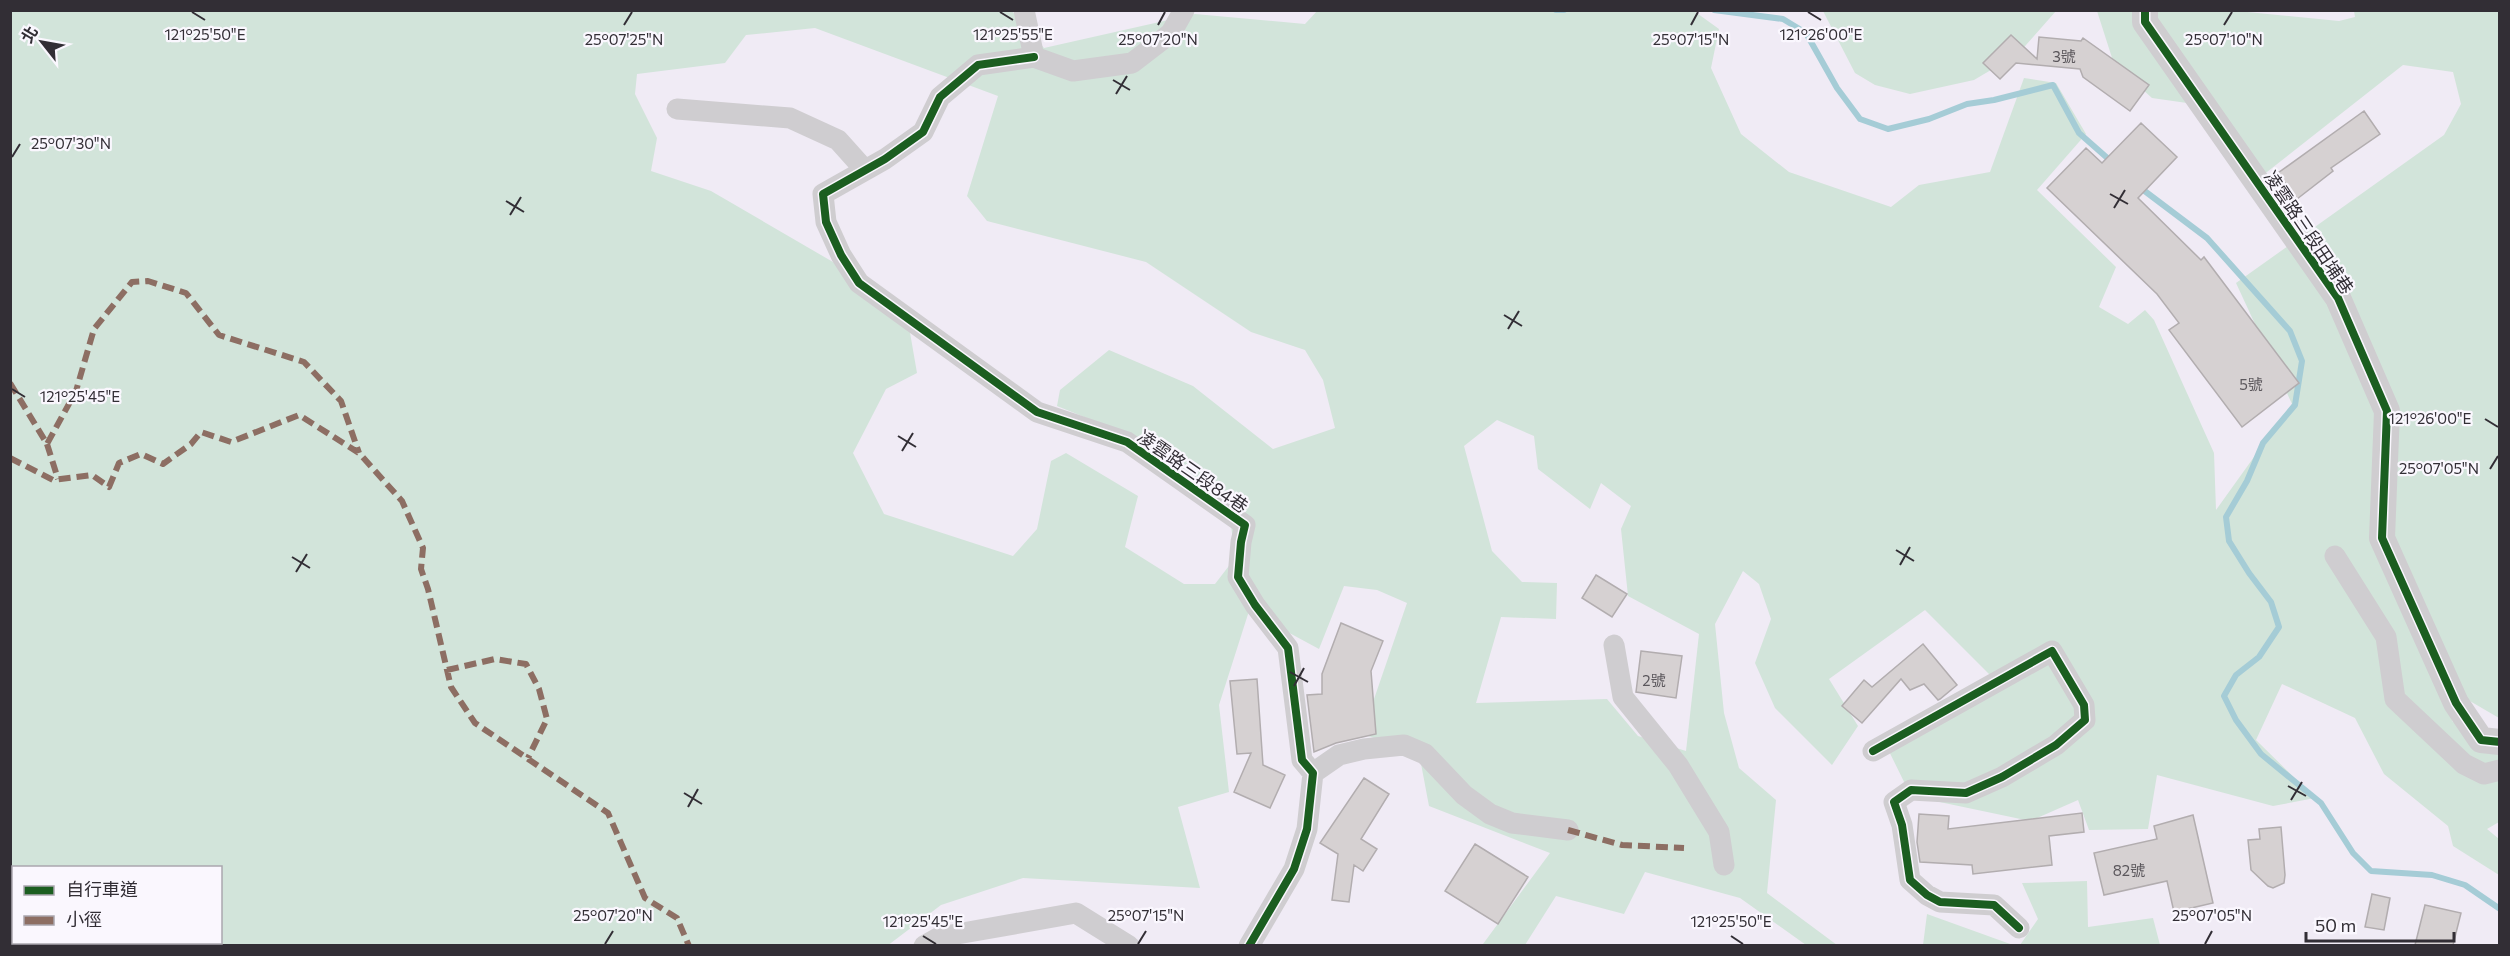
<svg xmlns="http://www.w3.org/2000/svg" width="2510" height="956" font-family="Commissioner,'Noto Sans TC',sans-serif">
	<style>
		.green { fill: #d2e4da; fill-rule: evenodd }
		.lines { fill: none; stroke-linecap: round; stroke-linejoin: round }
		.stream { stroke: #a5ccd6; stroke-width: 6 }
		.building { fill: #d6d1d2; stroke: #b2adaf; stroke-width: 1.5 }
		.minor { stroke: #cfcdd0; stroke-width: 21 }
		.tertiary { stroke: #cfcdd0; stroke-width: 26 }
		.quiet { stroke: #8d6e63; stroke-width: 6; stroke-dasharray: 12 6; stroke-linecap: butt }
		.cycleway-casing { stroke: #faf7fe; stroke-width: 11 }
		.cycleway { stroke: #1b5e20; stroke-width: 8 }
		.ticks { fill: none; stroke: #322e35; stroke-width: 2 }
		.labels { text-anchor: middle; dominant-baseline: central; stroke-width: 4.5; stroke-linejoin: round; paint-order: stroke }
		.number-label { font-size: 15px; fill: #5b575c }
		.street-label { font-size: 18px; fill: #322e35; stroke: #faf7fe }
		.ticks-label { font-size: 15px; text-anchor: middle; fill: #322e35; stroke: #faf7fe; stroke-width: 4.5; stroke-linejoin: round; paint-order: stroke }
	</style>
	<rect width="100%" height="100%" fill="#f0ebf5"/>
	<path class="green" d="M 1011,10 L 1044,48 L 1195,14 L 1305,24 L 1318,10 L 1694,11 L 1719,29 L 1711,68 L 1741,134 L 1789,172 L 1891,207 L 1919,185 L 1990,172 L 2024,78 L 2056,83 L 2086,134 L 2037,190 L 2116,267 L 2099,307 L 2128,324 L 2145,310 L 2154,320 L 2214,453 L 2216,510 L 2292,404 L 2236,283 L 2444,135 L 2461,104 L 2453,72 L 2403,65 L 2258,179 L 2187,103 L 2152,98 L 2114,64 L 2097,11 L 2227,10 L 2339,21 L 2355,17 L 2354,11 L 2499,11 L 2499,718 L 2463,697 L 2452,721 L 2499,752 L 2499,822 L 2487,829 L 2499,839 L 2499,875 L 2453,846 L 2448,826 L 2384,774 L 2355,718 L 2282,684 L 2256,740 L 2315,798 L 2273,806 L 2157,775 L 2148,829 L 2089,830 L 2078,800 L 2030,821 L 1911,796 L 1882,737 L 1990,675 L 1925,610 L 1829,679 L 1858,726 L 1832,765 L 1775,708 L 1755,663 L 1771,619 L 1759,584 L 1743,571 L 1715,624 L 1724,713 L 1739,768 L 1776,800 L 1767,893 L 1837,945 L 1806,945 L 1740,898 L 1645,872 L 1624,914 L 1556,896 L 1525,945 L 1463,945 L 1483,944 L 1550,853 L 1429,806 L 1419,753 L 1362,734 L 1407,603 L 1377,590 L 1344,586 L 1319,649 L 1249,611 L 1219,705 L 1229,792 L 1178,807 L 1200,888 L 1023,878 L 941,905 L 887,946 L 11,945 L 10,11 ZM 815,28 L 998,96 L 967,196 L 987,221 L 1146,262 L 1251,332 L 1305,350 L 1323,380 L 1335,428 L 1273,449 L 1193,386 L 1109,350 L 1060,390 L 1057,406 L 1104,425 L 1231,525 L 1235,558 L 1215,584 L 1184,584 L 1125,547 L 1138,496 L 1066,453 L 1051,461 L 1037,529 L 1013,556 L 884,514 L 853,453 L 886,389 L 917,373 L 908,321 L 845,269 L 711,191 L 651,171 L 657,138 L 635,94 L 637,74 L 725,63 L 746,35 ZM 1497,420 L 1534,436 L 1538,469 L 1590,509 L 1601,483 L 1631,506 L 1621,529 L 1628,596 L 1699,634 L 1686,751 L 1638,736 L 1607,699 L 1476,703 L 1501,617 L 1556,619 L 1557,583 L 1522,582 L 1492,551 L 1464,446 ZM 14,868 L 220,868 L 220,942 L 14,942 Z
		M 1823,11 L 2056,11 L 2018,54 L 1974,80 L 1910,94 L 1875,85 L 1855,73 Z
		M 2087,881 L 2088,927 L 2153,918 L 2160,945 L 2020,945 L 2038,919 L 2022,883 Z
		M 1927,914 L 2013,945 L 1923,945 Z"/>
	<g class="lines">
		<path class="stream" d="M 1556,10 L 1564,10
			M 1714,10 L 1783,19 L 1806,33 L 1837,88 L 1860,119 L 1888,129 L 1929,119 L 1967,104 L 1994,100 L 2053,85 L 2079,133 L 2113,163
			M 2138,186 L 2207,238 L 2290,331 L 2302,361 L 2295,405 L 2263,443 L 2247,481 L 2226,517 L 2229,541 L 2249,573 L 2271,602 L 2279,627 L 2259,657 L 2236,675 L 2224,696 L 2236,720 L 2261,754 L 2321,803 L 2353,853 L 2371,871 L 2432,875 L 2465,885 L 2500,909"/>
	</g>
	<path class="building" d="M 2011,35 L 2037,59 L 2039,37 L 2081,41 L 2083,38 L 2149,85 L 2130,111 L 2083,77 L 2080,69 L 2016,63 L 2000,79 L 1983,63 Z
		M 2364,111 L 2380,134 L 2331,168 L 2333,171 L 2297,199 L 2278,173 Z
		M 2141,123 L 2177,157 L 2138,198 L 2201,260 L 2204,257 L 2299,383 L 2242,427 L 2169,330 L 2179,323 L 2157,294 L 2047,188 L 2086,148 L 2102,163 Z
		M 1596,575 L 1627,594 L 1612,617 L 1582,598 Z
		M 1341,623 L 1383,641 L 1371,671 L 1376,734 L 1336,743 L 1314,752 L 1307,695 L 1322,694 L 1322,674 Z
		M 1923,644 L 1957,685 L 1940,699 L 1938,700 L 1924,684 L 1910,690 L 1901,679 L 1862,723 L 1842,706 L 1864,680 L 1872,687 Z
		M 1641,651 L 1682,656 L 1676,698 L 1636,692 Z
		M 1257,679 L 1263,765 L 1285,775 L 1270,808 L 1234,792 L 1251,753 L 1237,754 L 1230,681 Z
		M 1364,778 L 1389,794 L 1361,839 L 1377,849 L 1363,871 L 1354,865 L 1349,902 L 1332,900 L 1338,854 L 1320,843 Z
		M 2082,813 L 2084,832 L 2049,836 L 2052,865 L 1973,874 L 1972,865 L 1920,862 L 1917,842 L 1919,814 L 1949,816 L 1948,829 Z
		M 2193,815 L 2213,903 L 2174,912 L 2167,881 L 2104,895 L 2094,853 L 2157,839 L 2154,826 Z
		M 2281,827 L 2285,875 L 2284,883 L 2273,888 L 2268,886 L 2251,870 L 2248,840 L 2260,839 L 2259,829 Z
		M 1475,844 L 1528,877 L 1498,924 L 1445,891 Z
		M 2372,894 L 2390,898 L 2384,930 L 2365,927 Z
		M 2425,905 L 2461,913 L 2453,945 L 2415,945 Z"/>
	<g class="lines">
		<path class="minor" d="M 1024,10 L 1034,57 L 1073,71 L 1132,63 L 1171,33 L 1184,10
			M 1034,57 L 978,65 L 940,97 L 923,132 L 885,159 L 823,194 L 826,222 L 841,255 L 859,283 L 1037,412 L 1127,442 L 1245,525 L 1241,542 L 1238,577 L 1255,605 L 1288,648 L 1302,760 L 1313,773 L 1307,829 L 1294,869 L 1249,946
			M 677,109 L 790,118 L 838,140 L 864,169
			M 2335,556 L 2386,637 L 2395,699 L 2464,764 L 2484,774 L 2500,770
			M 1614,645 L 1623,697 L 1678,765 L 1719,832 L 1724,865
			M 1873,751 L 2052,651 L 2084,705 L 2085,720 L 2056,745 L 2002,777 L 1966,793 L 1911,790 L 1894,802 L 1902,825 L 1910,880 L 1927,895 L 1940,902 L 1994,905 L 2019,928
			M 1313,773 L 1339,755 L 1364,749 L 1404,745 L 1425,754 L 1464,795 L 1490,814 L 1512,823 L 1568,830
			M 924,946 L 940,937 L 1076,913 L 1129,946"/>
		<path class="tertiary" d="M 2145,10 L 2145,22 L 2338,298 L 2387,411 L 2382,538 L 2456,703 L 2481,740 L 2500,742"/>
		<path class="quiet" d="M 10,383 L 47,444 L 76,391 L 94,329 L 132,282 L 148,281 L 186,293 L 219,335 L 304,362 L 341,401 L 359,453
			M 47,444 L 58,479
			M 10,458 L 53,480 L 92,475 L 109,487 L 119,463 L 141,454 L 163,464 L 191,444 L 201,432 L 231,442 L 299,415 L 359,453 L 402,501 L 423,548 L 421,569 L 428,589 L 451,687 L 475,723 L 608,813 L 645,898 L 677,918 L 689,946
			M 447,670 L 495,659 L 526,664 L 539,689 L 547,719 L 528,758
			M 1568,830 L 1622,845 L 1684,848"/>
		<g class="cycleway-casing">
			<path id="cycleway" d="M 2145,10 L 2145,22 L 2338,298 L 2387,411 L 2382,538 L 2456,703 L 2481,740 L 2500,742
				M 1034,57 L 978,65 L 940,97 L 923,132 L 885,159 L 823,194 L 826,222 L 841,255 L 859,283 L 1037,412 L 1127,442 L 1245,525 L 1241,542 L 1238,577 L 1255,605 L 1288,648 L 1302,760 L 1313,773 L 1307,829 L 1294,869 L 1249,946
				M 1873,751 L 2052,651 L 2084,705 L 2085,720 L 2056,745 L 2002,777 L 1966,793 L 1911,790 L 1894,802 L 1902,825 L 1910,880 L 1927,895 L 1940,902 L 1994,905 L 2019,928"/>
		</g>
		<use href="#cycleway" class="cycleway"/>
	</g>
	<path class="ticks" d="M 192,12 L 205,20M 1000,12 L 1013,20M 1808,12 L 1821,20M 624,25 L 632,12M 1158,25 L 1165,12M 1691,25 L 1698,12M 2224,25 L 2232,12M 1113,80 L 1130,90M 1116,94 L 1127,76M 12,157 L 20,144M 2110,194 L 2128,204M 506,201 L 524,212M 2114,208 L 2125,190M 510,215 L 521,197M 1504,315 L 1522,326M 1508,329 L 1519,311M 12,389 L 25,397M 2485,419 L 2498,427M 898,436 L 916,447M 902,451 L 913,433M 2490,469 L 2498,456M 1896,550 L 1914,561M 292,557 L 310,568M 1900,565 L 1910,547M 296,572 L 307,554M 1290,672 L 1308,682M 1294,686 L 1304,668M 2288,786 L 2306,796M 684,793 L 702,804M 2291,800 L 2302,782M 688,807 L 698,789M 923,936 L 936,944M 1731,936 L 1743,944M 605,944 L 613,931M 1138,944 L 1146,931M 2205,944 L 2212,931"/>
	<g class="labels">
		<g class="number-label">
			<text x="2064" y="56">3號</text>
			<text x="2251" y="384">5號</text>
			<text x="1654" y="680">2號</text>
			<text x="2129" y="870">82號</text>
		</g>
		<g class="street-label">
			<text transform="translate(2309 232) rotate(56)">凌雲路三段田埔巷</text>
			<text transform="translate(1193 471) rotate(35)">凌雲路三段84巷</text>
		</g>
	</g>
	<g class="ticks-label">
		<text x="205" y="40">121°25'50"E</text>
		<text x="1013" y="40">121°25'55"E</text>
		<text x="1821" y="40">121°26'00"E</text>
		<text x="624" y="45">25°07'25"N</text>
		<text x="1158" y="45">25°07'20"N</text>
		<text x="1691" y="45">25°07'15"N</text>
		<text x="2224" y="45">25°07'10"N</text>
		<text x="71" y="149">25°07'30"N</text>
		<text x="80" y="402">121°25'45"E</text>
		<text x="2430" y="424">121°26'00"E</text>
		<text x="2439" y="474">25°07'05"N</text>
		<text x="613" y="921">25°07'20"N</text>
		<text x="1146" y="921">25°07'15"N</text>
		<text x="2212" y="921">25°07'05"N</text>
		<text x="923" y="927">121°25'45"E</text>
		<text x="1731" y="927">121°25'50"E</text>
	</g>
	<rect width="2510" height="956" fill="none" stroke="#322e35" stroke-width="24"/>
	<rect x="12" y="866" width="210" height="78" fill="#faf7fe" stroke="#aaa7ae" stroke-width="1.5"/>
	<rect x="24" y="886" width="30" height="9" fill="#1b5e20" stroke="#aaa7ae" stroke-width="1.5"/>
	<text x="66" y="896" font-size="18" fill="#322e35">自行車道</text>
	<rect x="24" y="916" width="30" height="9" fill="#8d6e63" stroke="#aaa7ae" stroke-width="1.5"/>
	<text x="66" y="926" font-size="18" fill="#322e35">小徑</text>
	<g transform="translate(42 42) rotate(301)" stroke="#faf7fe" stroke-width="4.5" paint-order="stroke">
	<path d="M0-4.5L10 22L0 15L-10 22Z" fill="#322e35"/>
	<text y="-9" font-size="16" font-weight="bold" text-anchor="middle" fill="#322e35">北</text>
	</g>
	<path d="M2306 932v9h148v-9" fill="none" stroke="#322e35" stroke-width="3"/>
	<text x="2315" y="932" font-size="18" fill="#322e35" stroke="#faf7fe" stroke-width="4.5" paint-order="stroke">50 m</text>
</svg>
